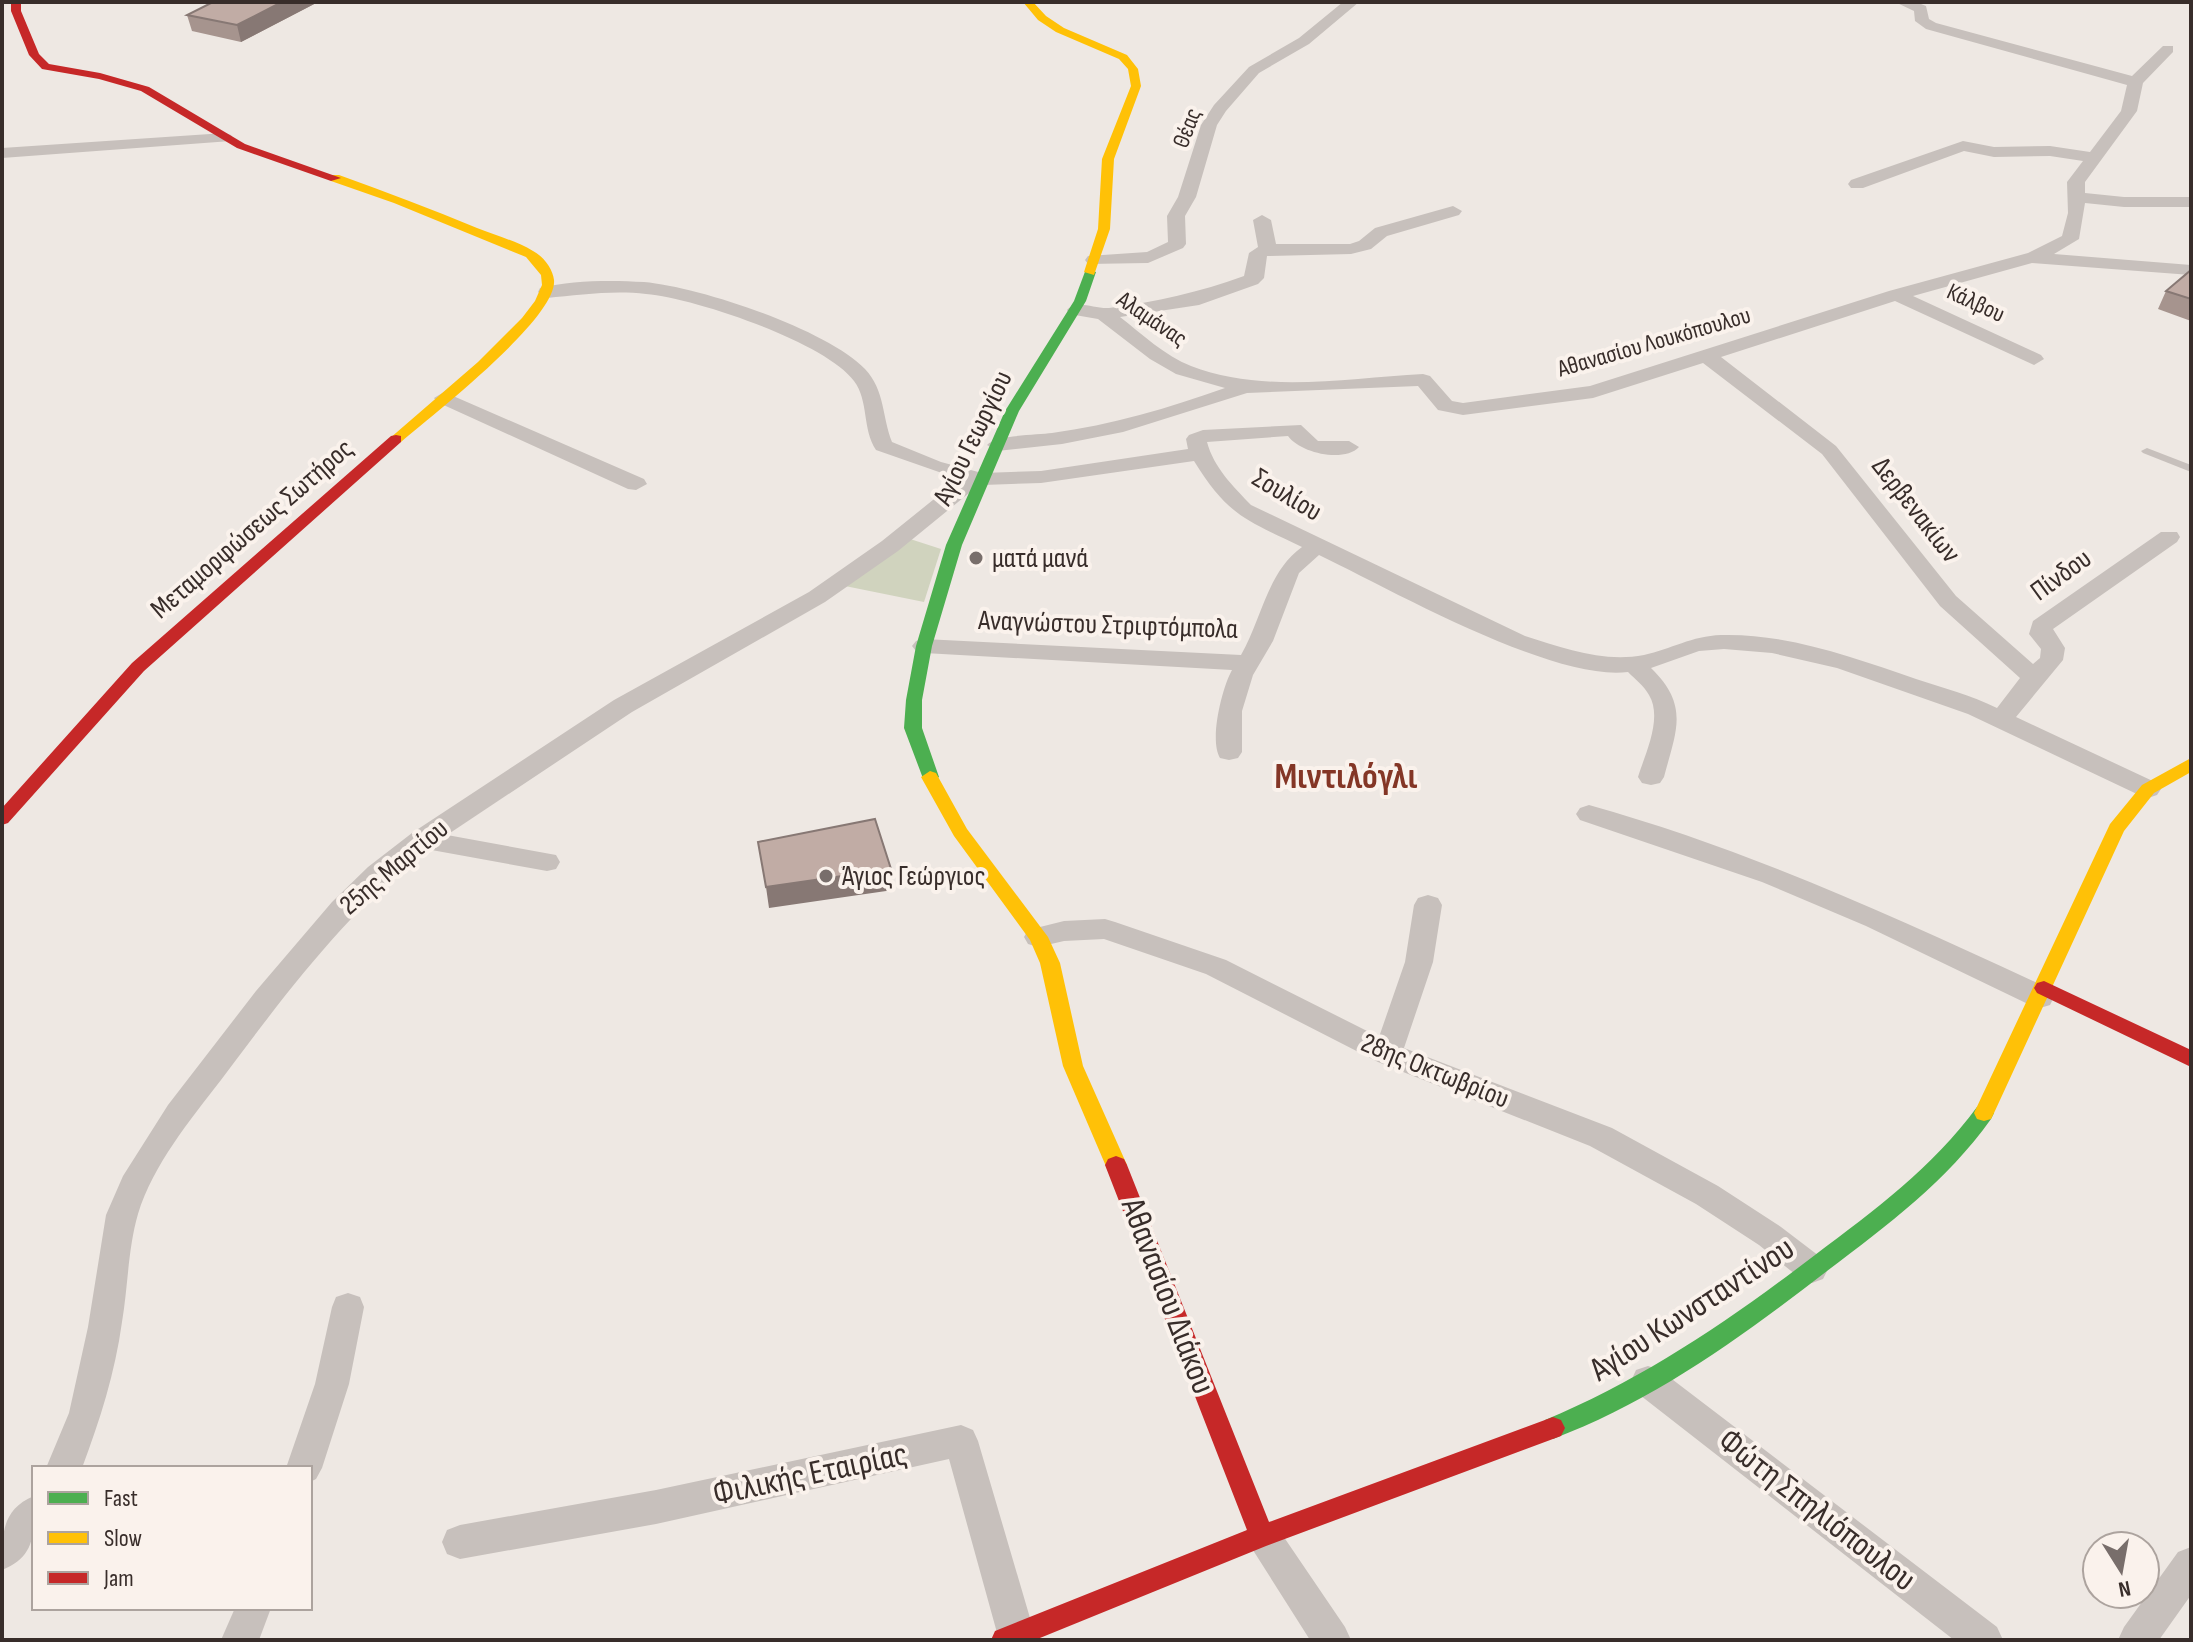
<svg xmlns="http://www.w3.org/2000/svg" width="2193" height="1642" font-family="'Sofia Sans Condensed',sans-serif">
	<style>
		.green { fill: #d0d3be }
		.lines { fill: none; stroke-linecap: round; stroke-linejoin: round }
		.lane { fill: #c7c0bc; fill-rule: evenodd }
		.street { fill: #c7c0bc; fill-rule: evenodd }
		.fast { fill: #4caf50; fill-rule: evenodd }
		.slow { fill: #ffc107; fill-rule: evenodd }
		.jam { fill: #c62828; fill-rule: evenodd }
		.wall { fill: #a6948e }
		.shaded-wall { fill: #877874 }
		.building { fill: #c1aca5; stroke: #877874; stroke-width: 2 }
		.poi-dot { fill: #786e6b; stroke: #faf2ec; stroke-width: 3 }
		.labels { text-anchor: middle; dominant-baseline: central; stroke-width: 8; stroke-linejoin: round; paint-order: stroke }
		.far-street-label { font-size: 24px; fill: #382d2a; stroke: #faf2ec }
		.street-label { font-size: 28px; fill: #382d2a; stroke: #faf2ec }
		.poi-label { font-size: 28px; fill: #382d2a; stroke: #faf2ec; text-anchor: start }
		.near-street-label { font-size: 34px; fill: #382d2a; stroke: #faf2ec }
		.district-label { font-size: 36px; font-weight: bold; fill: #843626; stroke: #faf2ec }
	</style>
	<rect width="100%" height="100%" fill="#eee8e3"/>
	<path class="green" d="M 907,538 L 941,549 L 924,602 L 845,586 Z"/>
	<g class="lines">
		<path class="lane" d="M 2147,448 L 2191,465 L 2191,472 L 2143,453 L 2141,451 Z"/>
		<path class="street" d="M 1343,2 L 1359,2 L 1309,44 L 1259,73 L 1226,111 L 1217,125 L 1196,197 L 1185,216 L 1186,244 L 1183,248 L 1148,263 L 1088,264 L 1085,260 L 1088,256 L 1147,252 L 1168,242 L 1167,216 L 1178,197 L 1201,125 L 1214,105 L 1249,67 L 1299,38 Z
			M 1895,2 L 1916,2 L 1926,6 L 1929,19 L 1936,23 L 2132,76 L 2163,46 L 2173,46 L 2173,52 L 2143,83 L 2137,111 L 2085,182 L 2085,193 L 2124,197 L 2191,197 L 2191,207 L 2124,207 L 2085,203 L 2079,239 L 2054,254 L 2191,265 L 2191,275 L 2032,263 L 1913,296 L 2041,355 L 2044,359 L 2034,365 L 1895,301 L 1721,357 L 1836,446 L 1956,596 L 2033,664 L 2040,658 L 2041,649 L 2029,634 L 2033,621 L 2161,532 L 2177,532 L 2180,537 L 2177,542 L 2053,629 L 2065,648 L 2063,660 L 2016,717 L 2157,783 L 2161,789 L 2157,795 L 2148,798 L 2139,795 L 1968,714 L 1837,668 L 1772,653 L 1724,649 L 1699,651 L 1651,668 C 1690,706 1676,731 1664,777 L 1660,783 L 1651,785 L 1642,783 L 1638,777 C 1645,754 1663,718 1649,695 C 1644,686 1635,679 1628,672 C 1553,682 1390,589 1319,555 L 1299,573 L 1273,641 L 1253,675 L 1242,711 L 1242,752 L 1238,758 L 1229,760 L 1220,758 C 1209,740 1222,688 1232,670 L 924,653 L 916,651 L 912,646 L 916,641 L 924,639 L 1241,655 C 1262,619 1267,572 1302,547 C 1246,520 1228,516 1194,461 L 1041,483 L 983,485 L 974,489 L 898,551 L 825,602 L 632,712 L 447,835 L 556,855 L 560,862 L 556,869 L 547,871 L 426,849 C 345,914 283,997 221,1080 C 190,1120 153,1165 138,1214 C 128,1248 128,1287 122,1322 C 115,1373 100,1420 82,1468 L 46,1468 L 69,1413 L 88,1327 L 106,1215 L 123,1176 L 168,1105 L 256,991 L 332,902 L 368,867 L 412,833 L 614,700 L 809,592 L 882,541 L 959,479 L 876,450 C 862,429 869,401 854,381 C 825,342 694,298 646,294 C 613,290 579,295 547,298 L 538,292 L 540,288 C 572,280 612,280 644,282 C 700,287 826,329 865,369 C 885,390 882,417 892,442 L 941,462 L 982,473 L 1041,471 L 1188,449 L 1186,439 L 1189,435 L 1203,430 L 1301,425 L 1318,441 L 1349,441 L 1359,447 C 1344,463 1300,453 1288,436 L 1207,442 C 1214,468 1233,486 1251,505 L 1525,636 C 1564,648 1603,663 1644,655 C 1671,649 1692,636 1721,635 C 1787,633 1855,658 1916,679 C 1943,688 1971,695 1997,708 L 2020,678 L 1940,606 L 1822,454 L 1703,363 L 1593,398 L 1463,415 L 1438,410 L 1418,386 L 1247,393 L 1123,432 L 1062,444 L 997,451 L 987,445 C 995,435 1037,435 1052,433 C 1111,425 1169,408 1225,388 L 1176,374 L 1150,359 L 1098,319 L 1069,314 L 1067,310 C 1077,299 1094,309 1109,308 C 1156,302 1200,292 1244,276 L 1249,253 L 1258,247 L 1253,220 L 1262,215 L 1271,220 L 1276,244 L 1350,244 L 1359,241 L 1375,228 L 1453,206 L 1462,211 L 1459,215 L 1387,236 L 1371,249 L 1351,254 L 1267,256 L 1264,278 L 1258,284 L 1199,305 L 1120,317 C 1142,334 1165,356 1191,366 C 1263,394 1347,378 1423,374 L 1430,376 L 1452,401 L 1463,403 L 1590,386 L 1889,291 L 2028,253 L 2062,236 L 2068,213 L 2067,182 L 2083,161 L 2050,156 L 1994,157 L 1964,151 L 1863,188 L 1851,188 L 1848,184 L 1851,180 L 1963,141 L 1994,147 L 2050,146 L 2090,152 L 2121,111 L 2127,85 L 1926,29 L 1915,21 L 1914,11 Z
			M 225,133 L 231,135 L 233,138 L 231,141 L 2,158 L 2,148 Z
			M 444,392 L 644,479 L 647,484 L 636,490 L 628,489 L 437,402 L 434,398 Z
			M 1589,805 C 1750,850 1900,919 2050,989 L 2054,997 L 2050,1005 L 2040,1008 L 2030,1005 L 1866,926 L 1762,882 L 1580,820 L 1576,814 L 1580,808 Z
			M 1428,895 L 1438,898 L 1442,905 L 1433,962 L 1404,1048 L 1612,1128 L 1718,1186 L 1781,1227 L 1823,1259 L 1828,1269 L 1823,1279 L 1812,1283 L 1801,1279 L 1759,1245 L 1696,1204 L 1590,1146 L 1378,1062 L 1206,974 L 1104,939 L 1064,941 L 1038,947 L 1028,944 L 1024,937 L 1028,930 L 1064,921 L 1105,919 L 1115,922 L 1226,960 L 1379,1037 L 1405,962 L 1414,905 L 1418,898 Z
			M 348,1293 L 360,1297 L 364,1307 L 349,1384 L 322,1468 L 316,1479 L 310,1482 L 310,1468 L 286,1468 L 315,1384 L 332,1307 L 336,1297 Z
			M 1648,1366 L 1660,1370 L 1997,1627 L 2003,1640 L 1954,1640 L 1636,1392 L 1631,1381 L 1636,1370 Z
			M 961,1425 L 973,1430 L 978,1441 L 1035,1635 L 1033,1640 L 999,1640 L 949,1459 L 656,1524 L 460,1559 L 447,1554 L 442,1542 L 447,1530 L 460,1525 L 656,1490 Z
			M 34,1496 C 34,1529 38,1556 2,1570 C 2,1538 0,1510 34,1496 Z
			M 1262,1519 L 1275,1524 L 1345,1627 L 1351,1640 L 1310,1640 L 1244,1536 L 1249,1524 Z
			M 2191,1547 L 2191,1595 L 2159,1640 L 2118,1640 L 2124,1627 L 2178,1552 Z
			M 235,1608 L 271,1608 L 259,1640 L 221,1640 Z"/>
		<path class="fast" d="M 1086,269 L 1096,272 L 1086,301 L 1019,411 L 962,545 L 932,646 L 922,700 L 922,728 L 939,777 L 930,783 L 924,781 L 904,728 L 906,700 L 916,646 L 946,545 L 1005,411 L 1074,301 Z
			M 1984,1105 L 1991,1107 L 1994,1113 L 1991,1119 C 1947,1181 1888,1225 1827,1271 C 1742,1337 1654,1401 1553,1439 L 1545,1436 L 1541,1428 L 1545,1420 C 1644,1379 1730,1320 1815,1255 C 1875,1210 1932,1168 1977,1107 Z"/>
		<path class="slow" d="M 1023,2 L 1033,2 L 1046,16 L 1064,28 L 1127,55 L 1138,69 L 1141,86 L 1114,159 L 1110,229 L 1094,275 L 1084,272 L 1098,229 L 1102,159 L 1131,86 L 1128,69 L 1119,59 L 1056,32 L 1038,20 Z
			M 331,175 L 339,175 C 386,192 431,209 477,228 C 495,235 516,241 533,251 C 543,256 553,269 554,280 C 558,318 431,416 401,442 L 396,443 L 389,439 L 478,362 L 522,318 L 535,301 L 542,285 L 541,275 L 526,257 L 394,203 L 331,181 Z
			M 2191,758 L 2191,772 L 2154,793 L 2124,831 L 1994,1113 L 1991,1119 L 1984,1121 L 1977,1119 L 1974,1113 L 2110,824 L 2142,785 Z
			M 930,771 L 936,773 L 967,829 L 1048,937 L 1060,963 L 1083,1066 L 1127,1165 L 1124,1171 L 1116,1174 L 1108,1171 L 1063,1066 L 1040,963 L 1030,940 L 954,836 L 921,777 Z"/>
		<path class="jam" d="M 11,2 L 21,2 L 21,11 L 39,54 L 49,64 L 100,73 L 149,87 L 245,144 L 341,178 L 331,181 L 237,148 L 141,91 L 99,79 L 42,69 L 29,55 L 11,11 Z
			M 396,435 L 401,436 L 401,442 L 144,671 L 8,823 L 2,825 L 2,808 L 132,663 L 391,436 Z
			M 2044,981 L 2191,1050 L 2191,1067 L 2037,993 L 2034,988 L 2037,983 Z
			M 1116,1156 L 1124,1159 L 1127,1165 L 1269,1522 L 1553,1417 L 1561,1420 L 1565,1428 L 1561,1436 L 1266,1546 L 1035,1640 L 991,1640 L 995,1631 L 1247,1530 L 1105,1165 L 1108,1159 Z"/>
	</g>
	<path class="wall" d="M 318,2 L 241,42 L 192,31 L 187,15 Z
		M 2191,270 L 2191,321 L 2158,309 L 2166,291 Z"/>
	<path class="shaded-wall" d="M 282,2 L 318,2 L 241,42 L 237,25 Z
		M 891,869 L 893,890 L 769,908 L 766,887 Z"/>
	<path class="building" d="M 213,2 L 282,2 L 237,25 L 187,15 Z
		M 2191,270 L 2191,299 L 2166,291 Z
		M 875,819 L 891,869 L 766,887 L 758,842 Z"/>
	<g class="poi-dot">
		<circle cx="976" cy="558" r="8"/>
		<circle cx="826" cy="876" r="8"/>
	</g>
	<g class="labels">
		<g class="far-street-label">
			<text transform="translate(1187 128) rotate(-69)">Θέας</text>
			<text transform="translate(1976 303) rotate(25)">Κάλβου</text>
			<text transform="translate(1152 319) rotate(34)">Αλαμάνας</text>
			<text transform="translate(1654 342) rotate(-16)">Αθανασίου Λουκόπουλου</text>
		</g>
		<g class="street-label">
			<text transform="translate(973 438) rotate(-64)">Αγίου Γεωργίου</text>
			<text transform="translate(1287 495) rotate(31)">Σουλίου</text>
			<text transform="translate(1916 510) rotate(52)">Δερβενακίων</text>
			<text transform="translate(252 529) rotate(-41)">Μεταμορφώσεως Σωτήρος</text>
			<text transform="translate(2061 575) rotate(-36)">Πίνδου</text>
			<text transform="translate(1108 625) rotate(2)">Αναγνώστου Στριφτόμπολα</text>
			<text transform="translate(394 867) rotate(-40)">25ης Μαρτίου</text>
			<text transform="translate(1435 1071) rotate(22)">28ης Οκτωβρίου</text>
		</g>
		<g class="poi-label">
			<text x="992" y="558">ματά μανά</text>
			<text x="842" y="876">Άγιος Γεώργιος</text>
		</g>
		<g class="near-street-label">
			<text transform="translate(1168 1296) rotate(69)">Αθανασίου Διάκου</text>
			<text transform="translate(1692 1309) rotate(-33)">Αγίου Κωνσταντίνου</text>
			<text transform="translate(810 1474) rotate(-12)">Φιλικής Εταιρίας</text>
			<text transform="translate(1817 1510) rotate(38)">Φώτη Σπηλιόπουλου</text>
		</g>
		<g class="district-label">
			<text x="1346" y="777">Μιντιλόγλι</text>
		</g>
	</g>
	<rect width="2193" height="1642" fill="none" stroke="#382d2a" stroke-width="8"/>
	<rect x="32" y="1466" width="280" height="144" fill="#faf2ec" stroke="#aca39e" stroke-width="2"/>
	<rect x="48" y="1492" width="40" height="12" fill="#4caf50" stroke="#aca39e" stroke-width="2"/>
	<text x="104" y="1506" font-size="24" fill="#382d2a">Fast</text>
	<rect x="48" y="1532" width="40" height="12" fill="#ffc107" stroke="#aca39e" stroke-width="2"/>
	<text x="104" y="1546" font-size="24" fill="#382d2a">Slow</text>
	<rect x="48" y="1572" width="40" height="12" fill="#c62828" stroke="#aca39e" stroke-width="2"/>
	<text x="104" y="1586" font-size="24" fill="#382d2a">Jam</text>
	<g transform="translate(2121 1570) rotate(169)"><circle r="38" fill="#faf2ec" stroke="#aca39e" stroke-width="2"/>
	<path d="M0-6L14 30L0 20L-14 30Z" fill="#786e6b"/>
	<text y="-12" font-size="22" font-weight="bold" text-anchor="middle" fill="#382d2a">N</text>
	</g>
</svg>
